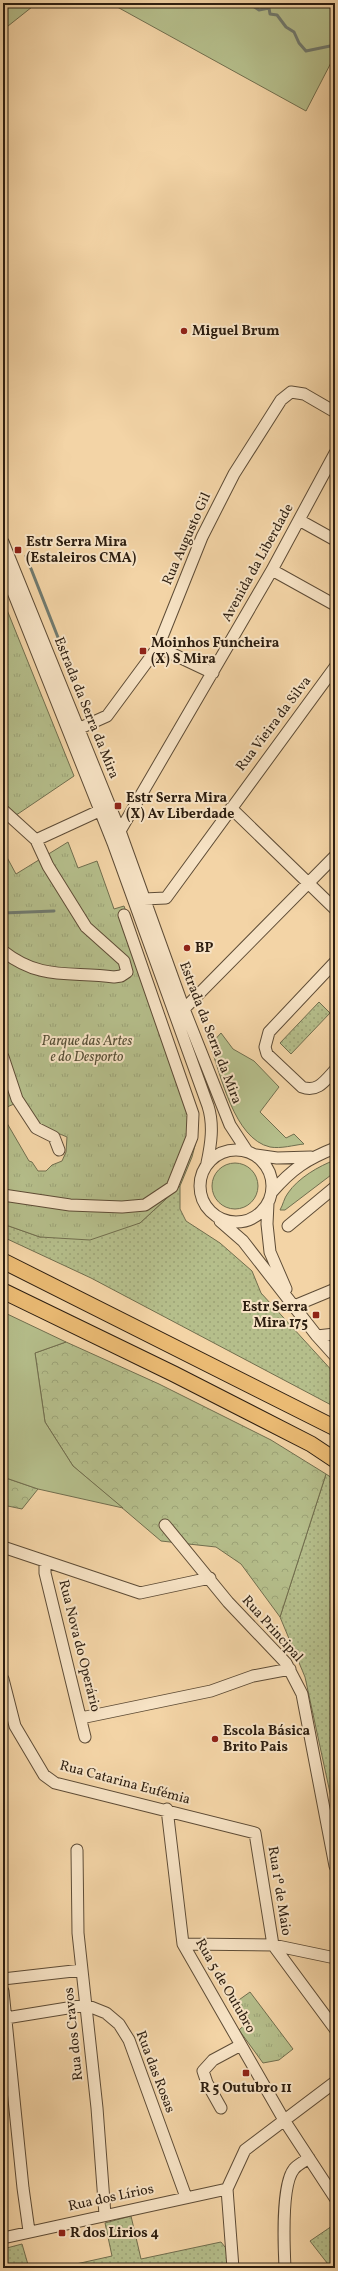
<svg xmlns="http://www.w3.org/2000/svg" width="338" height="2271" font-family="Vollkorn,serif">
	<style>
		.grass { fill: url(#grass-dots); stroke: #716e4e }
		.forest { fill: url(#forest-crowns); stroke: #716e4e }
		.park { fill: url(#park-tufts); stroke: #716e4e; fill-rule: evenodd }
		.garden { fill: #b5be8b; stroke: #716e4e }
		.lines { fill: none; stroke-linecap: round; stroke-linejoin: round }
		.stream { stroke: #707a6f; stroke-width: 3 }
		.minor-casing { stroke: #5e4c36; stroke-width: 13 }
		.highway-casing { stroke: #2d1e10; stroke-width: 17 }
		.minor { stroke: #f7e3c5; stroke-width: 11 }
		.highway { stroke: #eaba73; stroke-width: 15 }
		.poi-dot { fill: #8f2418; stroke: #f7e3c5; stroke-width: 1.5 }
		.labels { text-anchor: middle; dominant-baseline: central; stroke-width: 4; stroke-linejoin: round; paint-order: stroke }
		.poi-label { font-size: 14px; font-weight: bold; fill: #2d1e10; stroke: #f7e3c5; text-anchor: start }
		.street-label { font-size: 14px; fill: #2d1e10; stroke: #f7e3c5 }
		.park-label { font-size: 14px; font-style: italic; fill: #564e35; stroke: #f7e3c5 }
	</style>
	<defs>
		<pattern id="grass-dots" width="8" height="8" patternUnits="userSpaceOnUse"><rect width="8" height="8" fill="#b5be8b"/><path d="M2 2h.1M6 6h.1" fill="none" stroke="#9ca377" stroke-width="1.8" stroke-linecap="round"/></pattern>
		<pattern id="forest-crowns" width="20" height="18" patternUnits="userSpaceOnUse"><rect width="20" height="18" fill="#b5be8b"/><path d="M2 6a3 3 0 1 1 6 0M12 15a3 3 0 1 1 6 0" fill="none" stroke="#9ca377"/></pattern>
		<pattern id="park-tufts" width="24" height="20" patternUnits="userSpaceOnUse"><rect width="24" height="20" fill="#b5be8b"/><path d="M3 7l-1-3M5 7V3M7 7l1-3M15 17l-1-3M17 17v-4M19 17l1-3" fill="none" stroke="#9ca377"/></pattern>
	</defs>
	<rect width="100%" height="100%" fill="#f3d4a6"/>
	<filter id="stains"><feTurbulence type="fractalNoise" baseFrequency=".005" numOctaves="4"/><feColorMatrix values="0 0 0 0 .2 0 0 0 0 .09 0 0 0 0 .02 0 0 0 .5 -.17"/></filter>
	<radialGradient id="worn" r=".72"><stop offset=".6" stop-color="#630" stop-opacity="0"/><stop offset="1" stop-color="#630" stop-opacity=".3"/></radialGradient>
	<path class="grass" d="M 319,1002 L 330,1013 L 291,1054 L 280,1043 Z
		M 180,1186 L 180,1209 L 186,1221 L 220,1243 L 252,1271 L 261,1293 L 335,1374 L 335,1407 L 91,1278 L 3,1237 L 3,1224 L 40,1237 L 140,1223 Z
		M 326,1474 L 335,1480 L 335,1816 L 305,1677 L 280,1617 Z
		M 131,2216 L 141,2259 L 221,2242 L 242,2268 L 58,2268 L 112,2256 L 105,2223 Z
		M 335,2224 L 335,2267 L 331,2268 L 310,2241 Z
		M 22,2244 L 29,2268 L 3,2268 L 3,2249 Z"/>
	<path class="forest" d="M 66,1342 L 159,1384 L 271,1440 L 326,1474 L 280,1617 L 241,1564 L 216,1547 L 161,1541 L 73,1466 L 45,1422 L 35,1353 Z
		M 3,1477 L 38,1489 L 22,1509 L 3,1505 Z"/>
	<path class="park" d="M 3,600 L 74,776 L 3,824 Z
		M 68,842 L 78,868 L 97,861 L 114,909 L 124,906 L 198,1112 L 197,1138 L 192,1157 L 180,1186 L 140,1223 L 90,1240 L 40,1237 L 3,1224 L 3,850 L 16,874 ZM 21,1101 L 33,1120 L 43,1127 L 67,1137 L 66,1152 L 62,1161 L 52,1165 L 46,1171 L 38,1171 L 32,1162 L 29,1161 L 4,1118 L 7,1107 Z
		M 250,1992 L 293,2049 L 279,2060 L 263,2063 L 239,2030 L 250,2020 L 236,2002 Z"/>
	<path class="garden" d="M 3,3 L 37,3 L 3,30 Z
		M 110,3 L 335,3 L 335,55 L 306,111 Z
		M 221,1033 L 233,1049 L 254,1061 L 279,1087 L 260,1112 L 286,1138 L 294,1134 L 304,1144 C 294,1145 281,1149 270,1147 C 234,1139 221,1075 210,1045 Z
		M 335,1160 L 335,1172 L 285,1210 L 280,1210 C 283,1205 284,1198 288,1193 C 298,1178 319,1166 335,1160 Z
		M212 1186a23 23 0 1 1 46 0a23 23 0 1 1-46 0Z
		M 3,1312 L 66,1342 L 35,1353 L 45,1422 L 73,1466 L 123,1508 L 38,1489 L 3,1477 Z"/>
	<g class="lines">
		<path class="stream" d="M 248,3 L 259,10 L 269,8 L 270,14 L 277,15 L 286,27 L 294,32 L 299,43 L 306,51 L 335,45
			M 26,556 L 70,668
			M 3,913 L 54,911"/>
		<g class="minor-casing">
			<path id="minor" d="M 299,520 L 335,540
				M 3,542 L 120,831 L 184,1009 L 230,1125 L 247,1151
				M 3,567 L 113,843 L 208,1106 C 214,1125 211,1144 207,1163
				M 272,570 L 335,605
				M 158,647 L 213,673
				M 78,729 L 107,716 L 158,647 L 202,537 L 234,474 L 281,400 L 291,392 L 304,394 L 335,412
				M 231,808 L 335,909
				M 3,810 L 36,840 L 48,866 L 86,927 L 124,961 L 127,972 L 121,976 L 114,977 C 70,971 41,981 3,951
				M 120,831 L 272,570 L 335,453
				M 36,840 L 99,811
				M 144,899 L 166,898 L 335,667
				M 335,962 L 269,1032 L 265,1047 L 267,1054 L 302,1087 C 317,1093 325,1081 335,1070
				M 184,1009 L 335,856
				M 3,1057 L 17,1099 L 36,1128 L 54,1137 L 59,1150
				M200 1186a36 36 0 1 1 72 0a36 36 0 1 1-72 0Z
				M 256,1155 L 277,1158 L 311,1157
				M 272,1192 C 292,1169 307,1159 335,1148
				M 3,1195 L 70,1205 L 122,1207 L 145,1205 L 172,1187 L 192,1137 L 193,1114 L 124,915
				M 268,1203 L 267,1224 L 270,1252 L 286,1289
				M 220,1221 L 243,1241 L 317,1336 L 335,1356
				M 288,1226 L 335,1187
				M 294,1306 L 335,1289
				M 317,1336 L 335,1334
				M 165,1525 L 228,1602 L 286,1663 L 302,1694 L 335,1866
				M 3,1547 L 140,1593 L 210,1578
				M 45,1562 L 45,1573 L 85,1737
				M 3,1679 L 15,1726 L 44,1775 L 55,1783 L 255,1833 L 273,1945 L 335,2029
				M 81,1718 L 211,1691 L 253,1676 L 290,1669
				M 167,1809 L 183,1944 L 284,2120 L 335,2198
				M 77,1850 L 78,1933 L 97,2108 L 105,2215
				M 183,1944 L 273,1945 L 335,1958
				M 3,1979 L 82,1970
				M 3,1991 L 23,2188 L 29,2231
				M 6,2018 L 86,2005 L 106,2013 L 119,2024 L 129,2040 L 186,2197
				M 221,2108 L 207,2083 L 203,2071 L 213,2060 L 241,2045
				M 3,2238 L 227,2189
				M 233,2268 L 227,2189 L 245,2150 L 335,2082
				M 285,2268 C 284,2247 281,2185 294,2169 C 297,2165 305,2161 309,2158"/>
		</g>
		<g class="highway-casing">
			<path id="highway" d="M 3,1261 L 335,1428
				M 3,1291 L 174,1374 L 311,1444 L 335,1460"/>
		</g>
		<use href="#minor" class="minor"/>
		<use href="#highway" class="highway"/>
	</g>
	<g class="poi-dot">
		<circle cx="184" cy="331" r="4"/>
		<rect x="14" y="546" width="8" height="8" rx="2"/>
		<rect x="139" y="647" width="8" height="8" rx="2"/>
		<rect x="114" y="802" width="8" height="8" rx="2"/>
		<circle cx="187" cy="948" r="4"/>
		<rect x="312" y="1311" width="8" height="8" rx="2"/>
		<circle cx="215" cy="1739" r="4"/>
		<rect x="242" y="2069" width="8" height="8" rx="2"/>
		<rect x="58" y="2229" width="8" height="8" rx="2"/>
	</g>
	<g class="labels">
		<g class="poi-label">
			<text x="192" y="331">Miguel Brum</text>
			<text x="26" y="542">Estr Serra Mira<tspan x="26" dy="16">(Estaleiros CMA)</tspan></text>
			<text x="151" y="643">Moinhos Funcheira<tspan x="151" dy="16">(X) S Mira</tspan></text>
			<text x="126" y="798">Estr Serra Mira<tspan x="126" dy="16">(X) Av Liberdade</tspan></text>
			<text x="195" y="948">BP</text>
			<text x="308" y="1307" text-anchor="end">Estr Serra<tspan x="308" dy="16">Mira 175</tspan></text>
			<text x="223" y="1731">Escola Básica<tspan x="223" dy="16">Brito Pais</tspan></text>
			<text x="246" y="2088" text-anchor="middle">R 5 Outubro 11</text>
			<text x="70" y="2233">R dos Lirios 4</text>
		</g>
		<g class="street-label">
			<text transform="translate(187 539) rotate(-66)">Rua Augusto Gil</text>
			<text transform="translate(258 563) rotate(-61)">Avenida da Liberdade</text>
			<text transform="translate(86 708) rotate(68)">Estrada da Serra da Mira</text>
			<text transform="translate(274 724) rotate(-53)">Rua Vieira da Silva</text>
			<text transform="translate(210 1033) rotate(69)">Estrada da Serra da Mira</text>
			<text transform="translate(272 1629) rotate(48)">Rua Principal</text>
			<text transform="translate(79 1646) rotate(76)">Rua Nova do Operário</text>
			<text transform="translate(125 1783) rotate(15)">Rua Catarina Eufémia</text>
			<text transform="translate(279 1891) rotate(81)">Rua 1º de Maio</text>
			<text transform="translate(225 1986) rotate(60)">Rua 5 de Outubro</text>
			<text transform="translate(74 2034) rotate(-96)">Rua dos Cravos</text>
			<text transform="translate(155 2072) rotate(69)">Rua das Rosas</text>
			<text transform="translate(111 2198) rotate(-12)">Rua dos Lírios</text>
		</g>
		<g class="park-label">
			<text x="87" y="1041">Parque das Artes<tspan x="87" dy="16">e do Desporto</tspan></text>
		</g>
	</g>
	<rect width="338" height="2271" fill="none" stroke="#f3d4a6" stroke-width="16"/>
	<rect x="4" y="4" width="330" height="2263" fill="none" stroke="#2d1e10" stroke-width="2"/>
	<rect x="8" y="8" width="322" height="2255" fill="none" stroke="#2d1e10"/>
	<rect width="100%" height="100%" filter="url(#stains)"/>
	<rect width="100%" height="100%" fill="url(#worn)"/>
</svg>
